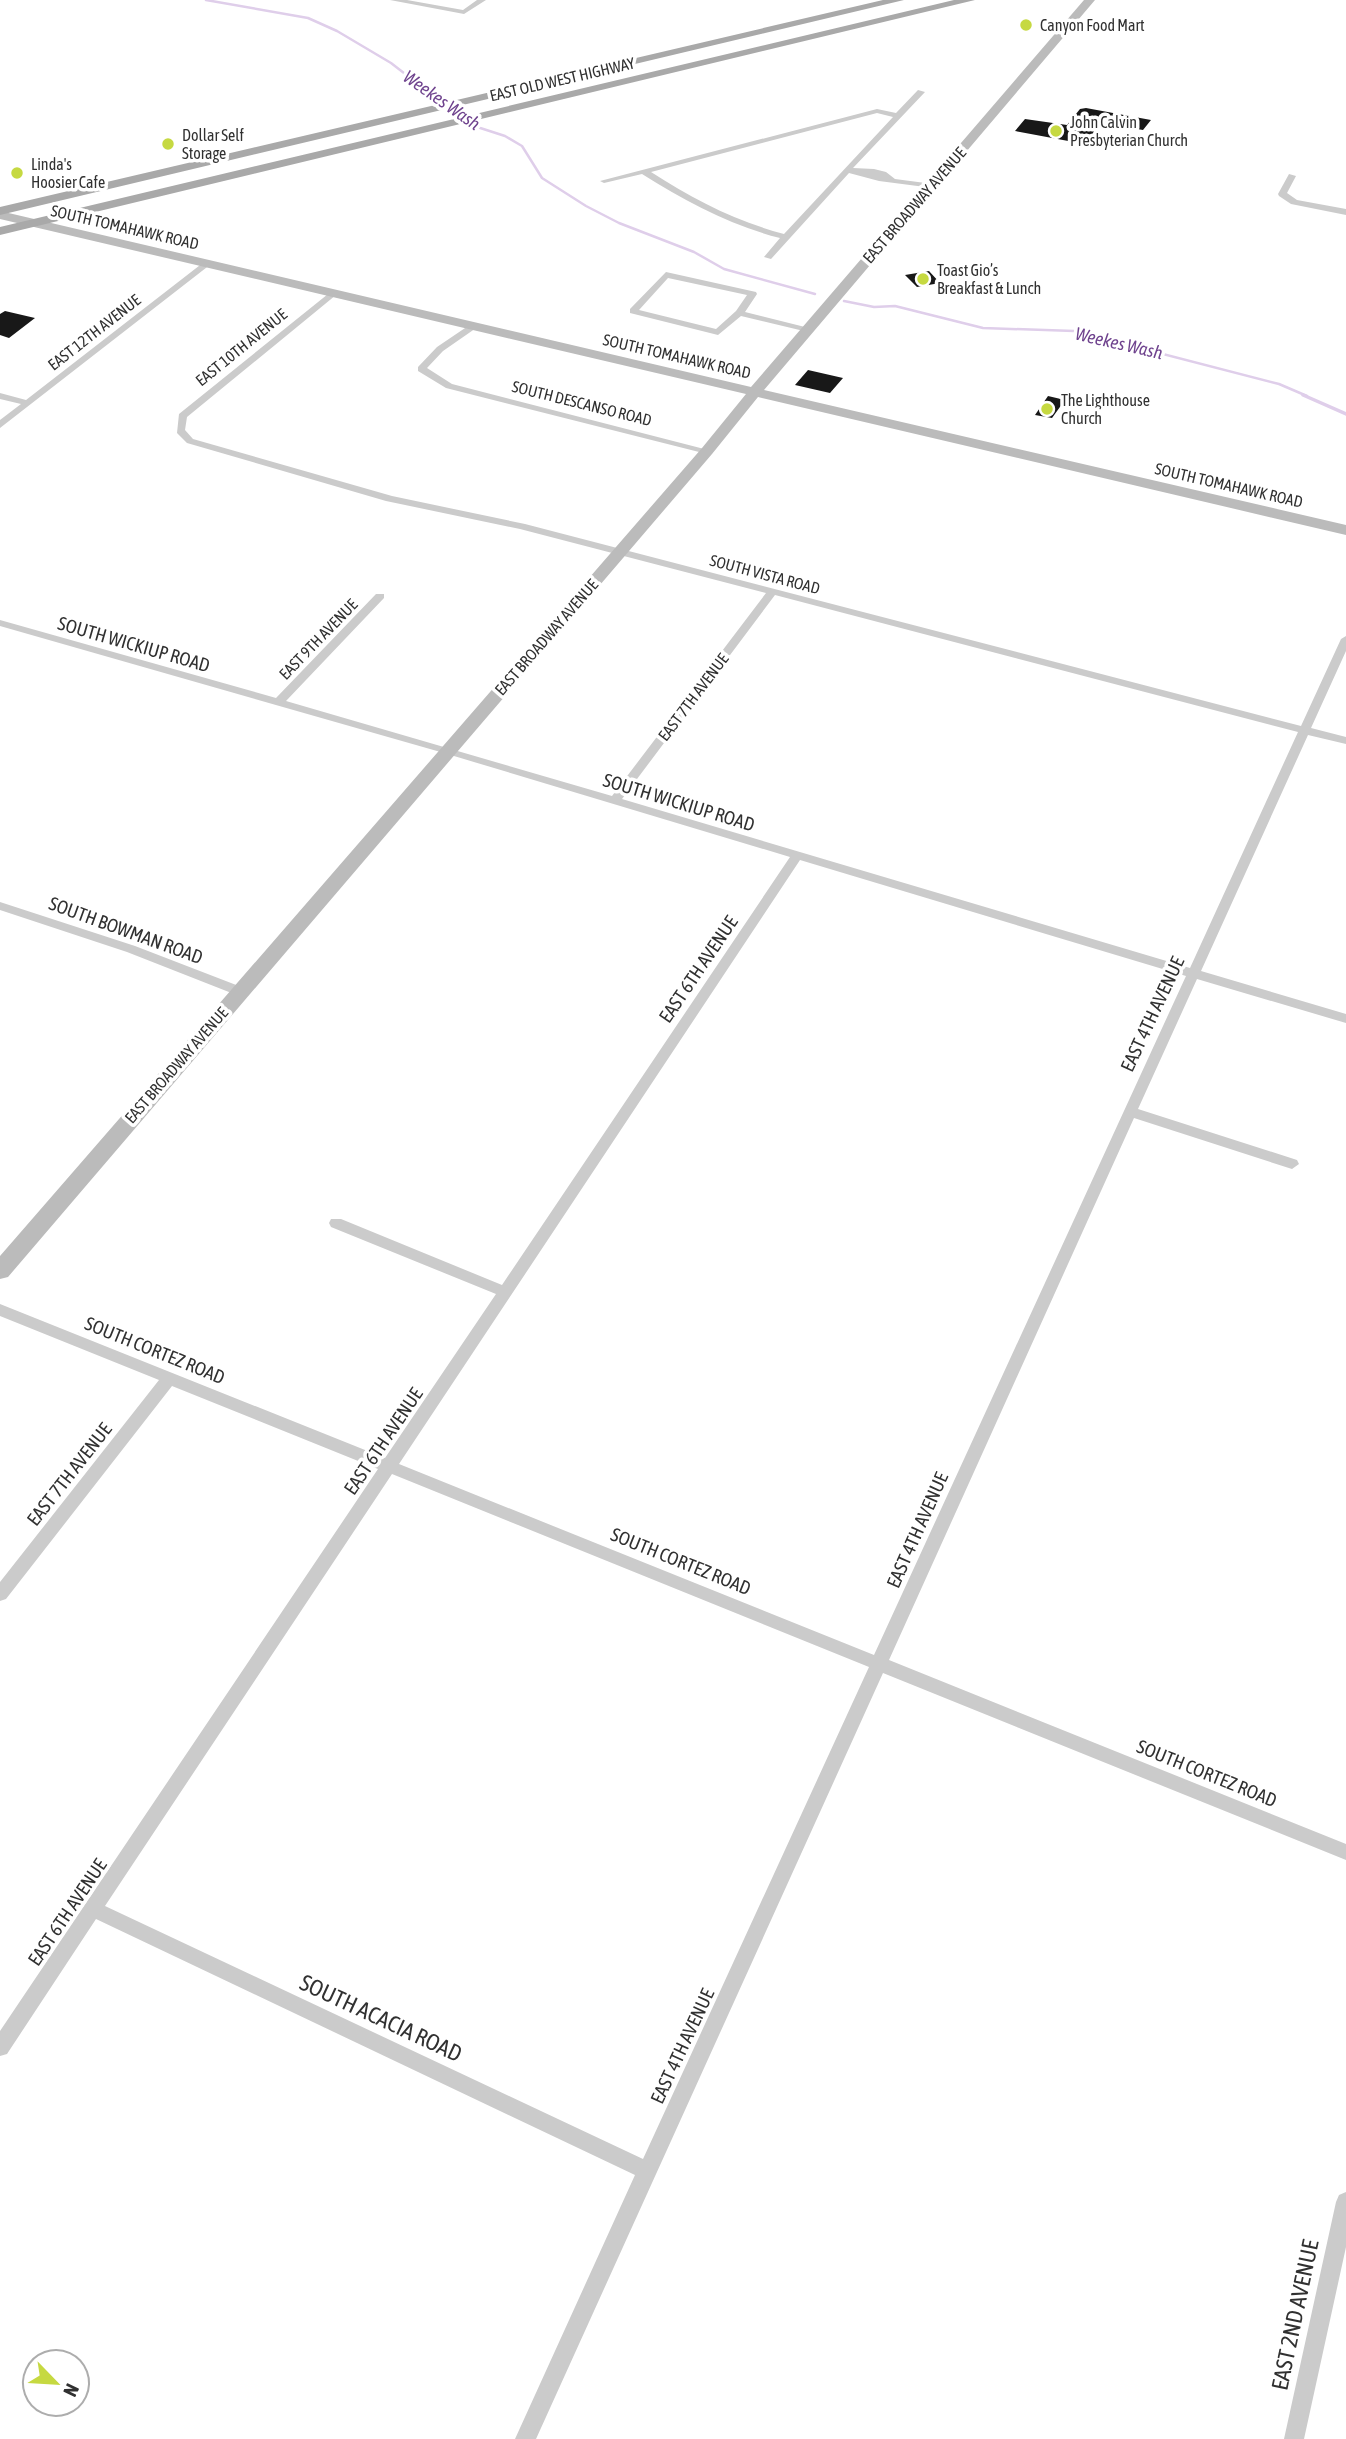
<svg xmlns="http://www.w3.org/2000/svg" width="1346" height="2439" font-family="'Asap Condensed',sans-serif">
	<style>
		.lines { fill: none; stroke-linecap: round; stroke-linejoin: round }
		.stream-far1 { stroke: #dfceea; stroke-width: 2.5 }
		.stream { stroke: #dfceea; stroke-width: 3.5 }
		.building { fill: #181818 }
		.minor { fill: #cbcbcb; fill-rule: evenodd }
		.secondary { fill: #bbb; fill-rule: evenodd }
		.primary { fill: #a9a9a9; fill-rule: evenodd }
		.poi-dot { fill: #c6d941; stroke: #fff; stroke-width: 2.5 }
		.labels { text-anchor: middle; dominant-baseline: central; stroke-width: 7; stroke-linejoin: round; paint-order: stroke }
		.far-poi-label { font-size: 16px; fill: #313131; stroke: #fff; text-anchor: start }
		.far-street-label { font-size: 16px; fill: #313131; stroke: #fff }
		.far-water-label { font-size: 18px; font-style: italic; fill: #6f438e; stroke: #fff }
		.street-label { font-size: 19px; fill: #313131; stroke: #fff }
		.near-street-label { font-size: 23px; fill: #313131; stroke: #fff }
	</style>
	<rect width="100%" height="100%" fill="#fff"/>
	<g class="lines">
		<path class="stream-far1" d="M 206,0 L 308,18 L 337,31 L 391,63 L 471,125 L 505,136 L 522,146 L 542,178 L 586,206 L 619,223 L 694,252 L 724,269 L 815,294
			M 844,301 L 874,307 L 895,306 L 983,328 L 1074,331 L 1279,384 L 1307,396"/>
		<path class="stream" d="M 1303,395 L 1346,414"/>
	</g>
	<path class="building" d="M 1086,108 L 1151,120 L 1143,130 L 1101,123 L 1088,140 L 1083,139 L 1079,143 L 1015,131 L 1025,119 L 1067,125 L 1080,109 Z
		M 929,271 L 940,283 L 917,287 L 905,275 Z
		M 5,311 L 35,318 L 9,338 L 0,335 L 0,314 Z
		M 808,370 L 843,378 L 830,393 L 795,385 Z
		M 1048,396 L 1065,400 L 1052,418 L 1035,415 Z"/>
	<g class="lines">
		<path class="minor" d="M 390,0 L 407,0 L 463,10 L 477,0 L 486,0 L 464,14 Z
			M 918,90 L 925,92 L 853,168 L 874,169 L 886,172 L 895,179 L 933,184 L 933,188 L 879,181 L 849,173 L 771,259 L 764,257 L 780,238 C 729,225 687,202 642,174 L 604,183 L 600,181 L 877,109 L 896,113 ZM 877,113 L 893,117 L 784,234 C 735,221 693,199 651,172 Z
			M 1289,174 L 1296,176 L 1287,193 L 1297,200 L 1346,209 L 1346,215 L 1291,204 L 1279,196 L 1278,194 Z
			M 204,262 L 211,264 L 0,428 L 0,420 L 21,404 L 0,399 L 0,393 L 26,400 Z
			M 666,272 L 756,292 L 757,294 L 745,312 L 813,329 L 808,332 L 741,316 L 718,335 L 630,313 L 630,309 ZM 668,278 L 747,295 L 736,311 L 716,329 L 639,310 Z
			M 333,290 L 336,291 L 336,295 L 187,417 L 185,430 L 193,439 L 392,496 L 525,524 L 1301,726 L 1341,639 L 1346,636 L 1346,651 L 1311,728 L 1346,737 L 1346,744 L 1308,735 L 1201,971 L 1346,1014 L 1346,1023 L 1197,979 L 1138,1109 L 1297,1160 L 1299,1164 L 1292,1169 L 1134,1118 L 889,1660 L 1346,1844 L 1346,1860 L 883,1673 L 536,2439 L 515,2439 L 635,2175 L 96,1919 L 7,2054 L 0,2056 L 0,2031 L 378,1469 L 172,1386 L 6,1599 L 0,1601 L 0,1582 L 159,1380 L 0,1316 L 0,1304 L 385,1458 L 496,1294 L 331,1227 L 329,1223 L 331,1219 L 341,1219 L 502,1285 L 790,857 L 444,753 L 0,626 L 0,620 L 276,698 L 376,594 L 384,594 L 384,598 L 286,701 L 612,796 L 766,593 L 520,529 L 386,501 L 187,443 L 177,433 L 179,414 ZM 775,595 L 1298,732 L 1190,968 L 622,799 ZM 800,860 L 1186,976 L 874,1655 L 399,1464 ZM 392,1474 L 869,1667 L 643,2159 L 105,1906 Z
			M 471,324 L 479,326 L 443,351 L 427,368 L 452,384 L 712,451 L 707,454 L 446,388 L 418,371 L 418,367 L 437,347 Z
			M 0,902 L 135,946 L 244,988 L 245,991 L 239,995 L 234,994 L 127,952 L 0,910 Z
			M 1346,2192 L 1346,2247 L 1304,2439 L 1284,2439 L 1336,2202 L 1339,2195 Z"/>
		<path class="secondary" d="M 1084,0 L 1095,0 L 764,390 L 1346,525 L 1346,535 L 758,397 L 712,454 L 8,1277 L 0,1279 L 0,1256 L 702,448 L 746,394 L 0,219 L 0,211 L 751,387 Z"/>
		<path class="primary" d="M 883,0 L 904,0 L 0,215 L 0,207 Z
			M 954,0 L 975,0 L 0,235 L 0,227 Z"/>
	</g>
	<g class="poi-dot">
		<circle cx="1026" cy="25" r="7"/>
		<circle cx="1056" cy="131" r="7"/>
		<circle cx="168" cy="144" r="7"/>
		<circle cx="17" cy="173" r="7"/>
		<circle cx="923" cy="279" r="7"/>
		<circle cx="1047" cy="409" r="7"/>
	</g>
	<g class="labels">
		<g class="far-poi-label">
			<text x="1040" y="25">Canyon Food Mart</text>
			<text x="1070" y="122">John Calvin<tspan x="1070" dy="18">Presbyterian Church</tspan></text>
			<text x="182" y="135">Dollar Self<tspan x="182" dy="18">Storage</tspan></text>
			<text x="31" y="164">Linda's<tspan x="31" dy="18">Hoosier Cafe</tspan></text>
			<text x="937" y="270">Toast Gio’s<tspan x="937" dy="18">Breakfast &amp; Lunch</tspan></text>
			<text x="1061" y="400">The Lighthouse<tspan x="1061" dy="18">Church</tspan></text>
		</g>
		<g class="far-street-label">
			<text transform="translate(562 79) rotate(-13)">EAST OLD WEST HIGHWAY</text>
			<text transform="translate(914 205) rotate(-49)">EAST BROADWAY AVENUE</text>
			<text transform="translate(125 227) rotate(13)">SOUTH TOMAHAWK ROAD</text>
			<text transform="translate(94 332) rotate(-38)">EAST 12TH AVENUE</text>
			<text transform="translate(241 347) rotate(-39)">EAST 10TH AVENUE</text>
			<text transform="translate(677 356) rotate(13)">SOUTH TOMAHAWK ROAD</text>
			<text transform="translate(582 403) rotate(14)">SOUTH DESCANSO ROAD</text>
			<text transform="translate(1229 485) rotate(13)">SOUTH TOMAHAWK ROAD</text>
			<text transform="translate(765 574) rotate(15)">SOUTH VISTA ROAD</text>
			<text transform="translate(546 637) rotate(-49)">EAST BROADWAY AVENUE</text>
			<text transform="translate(318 639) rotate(-46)">EAST 9TH AVENUE</text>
			<text transform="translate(693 697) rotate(-53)">EAST 7TH AVENUE</text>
			<text transform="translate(176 1065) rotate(-49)">EAST BROADWAY AVENUE</text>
		</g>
		<g class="far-water-label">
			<text transform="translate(442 100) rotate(35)">Weekes Wash</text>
			<text transform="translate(1119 343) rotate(13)">Weekes Wash</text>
		</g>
		<g class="street-label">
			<text transform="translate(134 644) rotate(16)">SOUTH WICKIUP ROAD</text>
			<text transform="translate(679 802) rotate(17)">SOUTH WICKIUP ROAD</text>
			<text transform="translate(126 930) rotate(20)">SOUTH BOWMAN ROAD</text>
			<text transform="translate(698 969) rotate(-56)">EAST 6TH AVENUE</text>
			<text transform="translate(1152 1014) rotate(-65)">EAST 4TH AVENUE</text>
			<text transform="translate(155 1350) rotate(22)">SOUTH CORTEZ ROAD</text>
			<text transform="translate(383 1441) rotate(-56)">EAST 6TH AVENUE</text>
			<text transform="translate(69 1474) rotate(-52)">EAST 7TH AVENUE</text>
			<text transform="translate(917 1530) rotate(-66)">EAST 4TH AVENUE</text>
			<text transform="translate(681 1561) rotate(22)">SOUTH CORTEZ ROAD</text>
			<text transform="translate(1207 1773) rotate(22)">SOUTH CORTEZ ROAD</text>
			<text transform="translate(67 1912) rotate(-56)">EAST 6TH AVENUE</text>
			<text transform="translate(682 2046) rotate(-65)">EAST 4TH AVENUE</text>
		</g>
		<g class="near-street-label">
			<text transform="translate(381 2018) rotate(25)">SOUTH ACACIA ROAD</text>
			<text transform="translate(1295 2315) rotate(-78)">EAST 2ND AVENUE</text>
		</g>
	</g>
	<g transform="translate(56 2383) rotate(115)"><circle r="33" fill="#ffffff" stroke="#adadad" stroke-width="2"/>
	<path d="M0-5L12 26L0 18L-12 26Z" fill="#c6d941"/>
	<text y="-10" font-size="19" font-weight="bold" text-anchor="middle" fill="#313131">N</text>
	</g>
</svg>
